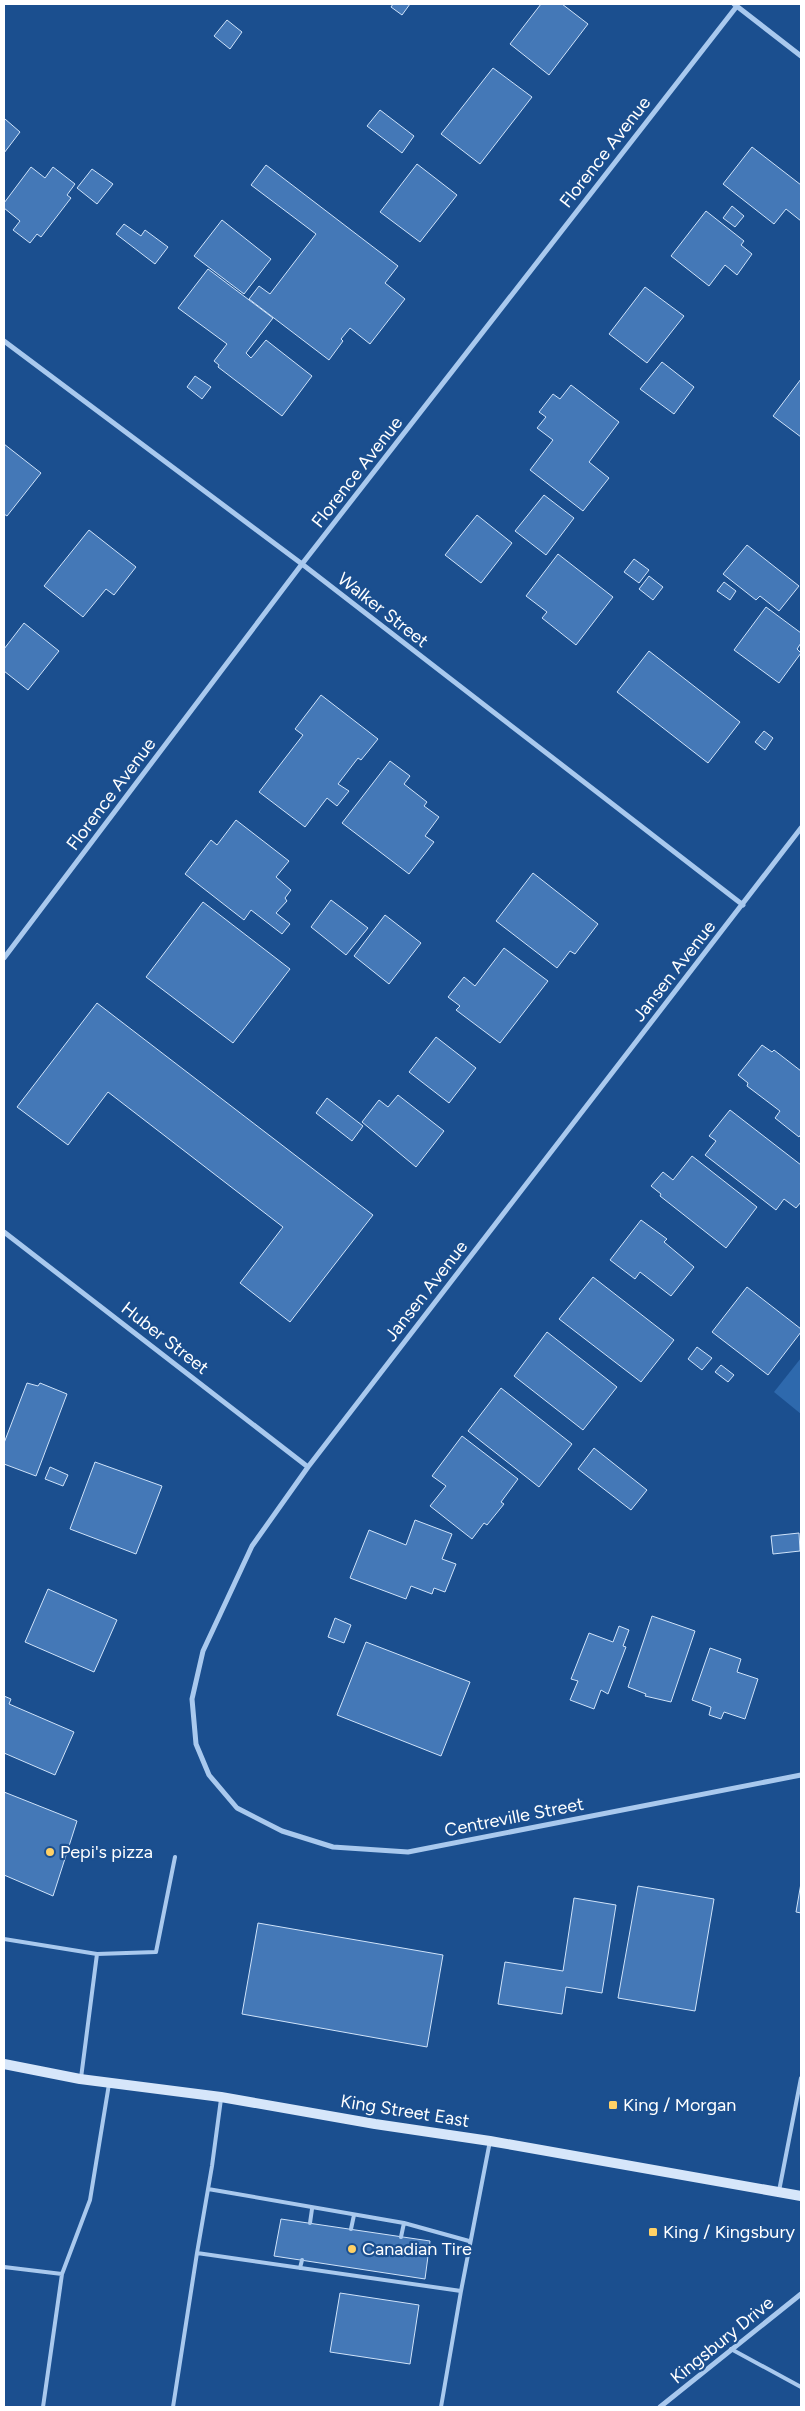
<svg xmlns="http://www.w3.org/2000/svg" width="805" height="2411" font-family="Figtree,sans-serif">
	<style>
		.green { fill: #2e69ad }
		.building { fill: #4478b7; stroke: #cfe3fa }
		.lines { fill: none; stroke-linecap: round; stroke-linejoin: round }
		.lane { stroke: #a9c9ee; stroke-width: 4 }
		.street { stroke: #a9c9ee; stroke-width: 5 }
		.secondary { stroke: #d6e6fa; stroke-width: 10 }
		.poi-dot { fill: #ffd166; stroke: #1b4f8f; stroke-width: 2 }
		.labels { text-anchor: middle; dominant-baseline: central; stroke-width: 4.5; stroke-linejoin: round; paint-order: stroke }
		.street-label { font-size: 18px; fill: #fff; stroke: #1b4f8f }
		.poi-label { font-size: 18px; fill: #fff; stroke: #1b4f8f; text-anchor: start }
	</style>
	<rect width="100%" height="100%" fill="#1b4f8f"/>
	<path class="green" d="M 801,1358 L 801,1414 L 774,1392 Z"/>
	<path class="building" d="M 393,4 L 410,4 L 402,15 L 391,7 Z
		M 541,4 L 562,4 L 588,24 L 549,75 L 510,44 Z
		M 227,20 L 242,32 L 230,49 L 214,36 Z
		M 493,68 L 532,97 L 480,164 L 441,134 Z
		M 380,110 L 414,136 L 402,153 L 367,126 Z
		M 5,119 L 20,132 L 4,153 L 4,121 Z
		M 752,147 L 801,185 L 801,221 L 786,209 L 774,224 L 723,184 Z
		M 417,164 L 457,195 L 420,242 L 380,212 Z
		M 266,165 L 398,266 L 385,283 L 405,299 L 370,344 L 350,328 L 341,339 L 343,341 L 329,360 L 249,299 L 259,286 L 270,294 L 316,234 L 251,185 Z
		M 31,167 L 45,178 L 53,167 L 75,184 L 67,195 L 71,198 L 41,237 L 37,234 L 30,243 L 13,230 L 20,221 L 4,208 L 4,203 Z
		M 92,169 L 113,184 L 97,204 L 77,188 Z
		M 732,206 L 744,216 L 735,227 L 723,218 Z
		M 706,211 L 744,241 L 741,245 L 752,254 L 737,275 L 725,265 L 709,286 L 671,256 Z
		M 222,220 L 271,259 L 244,294 L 194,256 Z
		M 124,224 L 141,236 L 145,230 L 168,247 L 155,264 L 116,234 Z
		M 208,269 L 273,318 L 246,353 L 251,358 L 266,340 L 312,376 L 282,416 L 218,367 L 219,365 L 214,361 L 227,344 L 178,308 Z
		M 645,287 L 684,316 L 647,363 L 609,334 Z
		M 662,362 L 694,387 L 674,414 L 640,389 Z
		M 195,376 L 211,387 L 202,399 L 187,387 Z
		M 801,379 L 801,437 L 773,416 Z
		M 571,385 L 619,422 L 589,462 L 609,478 L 583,511 L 530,470 L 553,440 L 537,428 L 546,417 L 539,412 L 553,394 L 560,399 Z
		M 4,444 L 41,473 L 7,516 L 4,514 Z
		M 544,495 L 574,518 L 546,555 L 515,531 Z
		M 477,515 L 512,543 L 481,583 L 445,555 Z
		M 89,530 L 136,567 L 114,595 L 106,589 L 83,617 L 44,586 Z
		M 747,545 L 799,586 L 779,611 L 760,596 L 756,600 L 723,574 Z
		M 558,554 L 613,597 L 576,645 L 542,618 L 547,612 L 526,596 Z
		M 634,559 L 649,570 L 639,583 L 624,572 Z
		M 649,576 L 663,587 L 653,600 L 639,589 Z
		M 724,582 L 736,591 L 730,600 L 717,591 Z
		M 766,607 L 801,633 L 801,643 L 797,649 L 801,653 L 779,683 L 734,650 Z
		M 24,623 L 59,651 L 28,690 L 4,671 L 4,649 Z
		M 649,651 L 740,722 L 708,763 L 617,692 Z
		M 321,695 L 378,739 L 361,760 L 358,758 L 338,784 L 349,791 L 337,806 L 327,798 L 305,827 L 259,792 L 303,735 L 295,729 Z
		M 764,731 L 773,738 L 765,750 L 755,742 Z
		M 390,761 L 410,776 L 404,784 L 427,802 L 424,806 L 439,817 L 425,836 L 434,842 L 409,874 L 342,823 Z
		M 236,820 L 289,861 L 276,877 L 291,890 L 285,898 L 287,901 L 276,913 L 290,924 L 282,934 L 251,910 L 244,920 L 185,874 L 211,840 L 217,845 Z
		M 533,873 L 598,924 L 575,954 L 570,951 L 557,968 L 496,921 Z
		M 331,900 L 368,928 L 346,955 L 311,927 Z
		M 203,902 L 290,969 L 233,1043 L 146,977 Z
		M 385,915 L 421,943 L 389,984 L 354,956 Z
		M 504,948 L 548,981 L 500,1043 L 456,1010 L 460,1006 L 448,997 L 464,977 L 475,986 Z
		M 97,1003 L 373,1215 L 290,1322 L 240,1283 L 283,1227 L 108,1092 L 68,1145 L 17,1107 Z
		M 436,1037 L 476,1068 L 449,1103 L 409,1072 Z
		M 762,1045 L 772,1052 L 774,1050 L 801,1071 L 801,1134 L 799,1137 L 775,1118 L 780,1111 L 747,1086 L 748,1083 L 738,1075 Z
		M 398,1095 L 444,1131 L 416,1167 L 362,1122 L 379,1100 L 388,1107 Z
		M 327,1098 L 363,1126 L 352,1141 L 316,1113 Z
		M 730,1110 L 801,1165 L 801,1202 L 796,1208 L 784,1199 L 776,1210 L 705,1155 L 716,1141 L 709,1136 Z
		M 692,1156 L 757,1207 L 726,1248 L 660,1196 L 661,1194 L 651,1186 L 663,1172 L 673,1180 Z
		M 641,1220 L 667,1239 L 664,1242 L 694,1267 L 671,1296 L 640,1272 L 635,1279 L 610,1260 Z
		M 593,1277 L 674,1340 L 641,1382 L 559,1319 Z
		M 747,1287 L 801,1329 L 801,1332 L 768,1375 L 712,1332 Z
		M 547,1332 L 617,1387 L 583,1430 L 514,1376 Z
		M 697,1347 L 712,1358 L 702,1370 L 688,1359 Z
		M 721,1365 L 734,1375 L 728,1382 L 715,1372 Z
		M 27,1383 L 38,1386 L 40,1383 L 67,1394 L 36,1476 L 4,1464 L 4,1443 Z
		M 501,1388 L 572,1444 L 539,1487 L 468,1431 Z
		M 462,1436 L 518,1479 L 501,1502 L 504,1504 L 487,1525 L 484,1523 L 472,1539 L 430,1506 L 446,1486 L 432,1476 Z
		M 594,1448 L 647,1490 L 631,1510 L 578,1469 Z
		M 95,1462 L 162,1486 L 136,1554 L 70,1529 Z
		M 50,1467 L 68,1475 L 63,1486 L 45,1479 Z
		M 415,1520 L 452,1534 L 442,1559 L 456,1564 L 445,1592 L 434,1588 L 432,1594 L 411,1586 L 406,1599 L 350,1578 L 369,1530 L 406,1545 Z
		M 799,1533 L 800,1551 L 773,1554 L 771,1536 Z
		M 48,1589 L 117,1620 L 94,1672 L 25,1642 Z
		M 652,1616 L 695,1631 L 671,1702 L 645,1696 L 646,1694 L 628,1687 Z
		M 335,1618 L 351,1625 L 344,1643 L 328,1637 Z
		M 619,1626 L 629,1630 L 623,1646 L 626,1647 L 608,1694 L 601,1690 L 594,1709 L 570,1700 L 578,1681 L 571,1679 L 589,1633 L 613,1642 Z
		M 366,1642 L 470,1682 L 441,1756 L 337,1715 Z
		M 710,1648 L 741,1659 L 737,1672 L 758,1679 L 745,1719 L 724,1712 L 721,1719 L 709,1715 L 711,1707 L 692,1700 Z
		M 4,1696 L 11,1699 L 9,1704 L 74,1732 L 55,1775 L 4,1753 Z
		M 4,1792 L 77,1821 L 53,1896 L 4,1875 Z
		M 801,1883 L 801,1913 L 796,1912 Z
		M 638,1886 L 714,1899 L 695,2011 L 618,1998 Z
		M 574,1898 L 616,1905 L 602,1993 L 566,1987 L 562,2014 L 498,2004 L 505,1962 L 563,1971 Z
		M 258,1923 L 443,1955 L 427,2047 L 242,2014 Z
		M 281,2219 L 430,2241 L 425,2279 L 274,2256 Z
		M 340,2293 L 419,2305 L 410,2364 L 330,2352 Z"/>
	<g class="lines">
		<path class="lane" d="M 4,1939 L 97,1954 L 156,1952 L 175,1857
			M 81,2078 L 97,1954
			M 221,2099 L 212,2166 L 197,2253 L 461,2291 L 441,2407
			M 208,2189 L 404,2223 L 469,2241
			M 779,2191 L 801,2078
			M 310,2223 L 312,2209
			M 351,2229 L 354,2215
			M 401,2237 L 404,2223
			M 4,2267 L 62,2274
			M 300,2268 L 302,2260
			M 461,2291 L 490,2141
			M 731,2349 L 801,2387
			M 43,2407 L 62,2274 L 90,2200 L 109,2084
			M 173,2407 L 197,2253"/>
		<path class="street" d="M 734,4 L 801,56
			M 4,341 L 302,564 L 743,905
			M 801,828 L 308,1467 L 252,1546 L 203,1651 L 192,1699 L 196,1744 L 209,1775 L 237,1808 L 282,1831 L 333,1847 L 408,1852 L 801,1775
			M 4,958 L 302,564 L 737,6
			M 4,1232 L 308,1467
			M 660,2407 L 801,2294"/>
		<path class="secondary" d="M 4,2064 L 80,2079 L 221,2097 L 375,2124 L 490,2141 L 801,2196"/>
	</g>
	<g class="poi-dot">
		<circle cx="50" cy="1852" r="5"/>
		<rect x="608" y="2100" width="10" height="10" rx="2.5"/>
		<rect x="648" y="2227" width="10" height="10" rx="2.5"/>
		<circle cx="352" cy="2249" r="5"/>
	</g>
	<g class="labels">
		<g class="street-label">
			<text transform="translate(605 152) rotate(-52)">Florence Avenue</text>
			<text transform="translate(357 472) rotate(-52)">Florence Avenue</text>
			<text transform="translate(383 610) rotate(38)">Walker Street</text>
			<text transform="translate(111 794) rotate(-53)">Florence Avenue</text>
			<text transform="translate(674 971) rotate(-52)">Jansen Avenue</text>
			<text transform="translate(426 1291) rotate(-52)">Jansen Avenue</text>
			<text transform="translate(165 1338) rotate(38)">Huber Street</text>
			<text transform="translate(514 1817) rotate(-11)">Centreville Street</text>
			<text transform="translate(405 2111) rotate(9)">King Street East</text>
			<text transform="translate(722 2340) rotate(-39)">Kingsbury Drive</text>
		</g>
		<g class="poi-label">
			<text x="60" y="1852">Pepi's pizza</text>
			<text x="623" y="2105">King / Morgan</text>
			<text x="663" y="2232">King / Kingsbury</text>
			<text x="362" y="2249">Canadian Tire</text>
		</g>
	</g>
	<rect width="805" height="2411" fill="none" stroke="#ffffff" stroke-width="10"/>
</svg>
